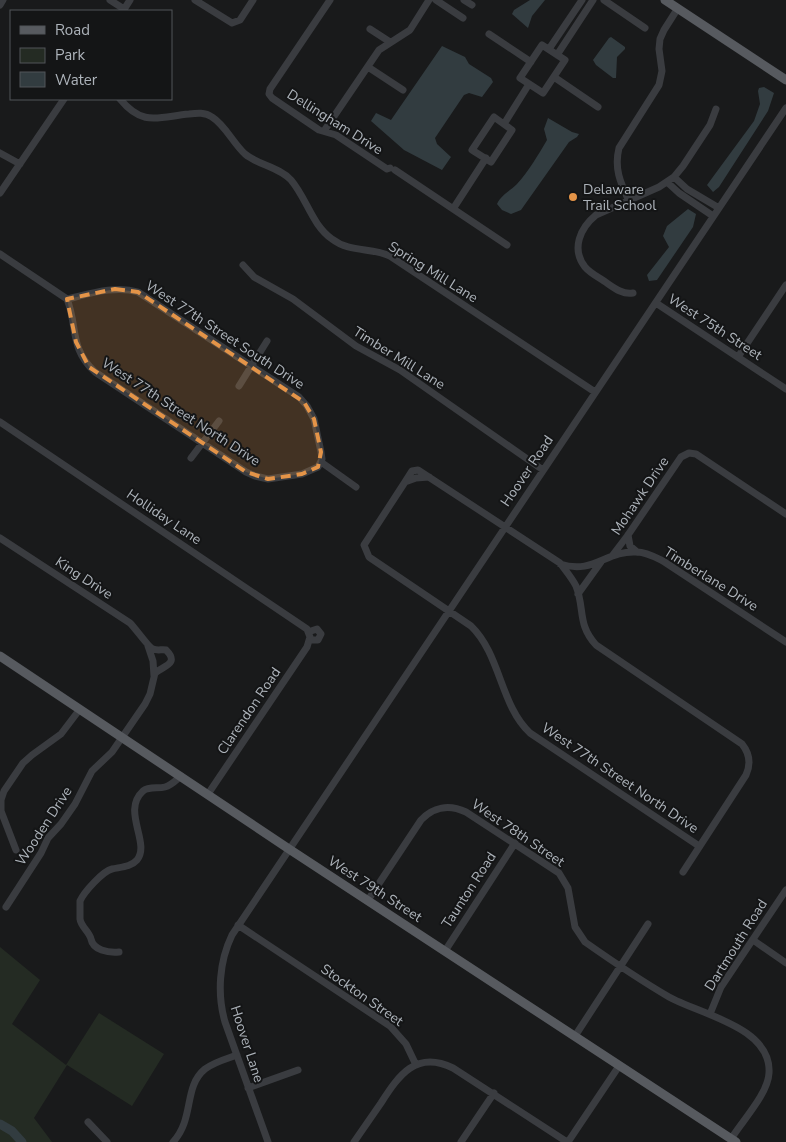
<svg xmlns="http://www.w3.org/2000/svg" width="786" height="1142" font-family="'Nunito Sans',sans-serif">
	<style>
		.green { fill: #242b23 }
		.water { fill: #323c40 }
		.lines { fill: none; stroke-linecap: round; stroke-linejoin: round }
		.river { stroke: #323c40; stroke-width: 9 }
		.minor { stroke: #3a3c40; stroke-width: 7 }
		.major { stroke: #575a5f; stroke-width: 9 }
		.marked { fill: #e49448; fill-opacity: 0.2; stroke: #e49448; stroke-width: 4; stroke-dasharray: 10 6; stroke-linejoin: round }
		.poi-dot { fill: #e49448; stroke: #141516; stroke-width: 2 }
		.labels { text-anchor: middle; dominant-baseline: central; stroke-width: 4; stroke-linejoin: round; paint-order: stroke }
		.street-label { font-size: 14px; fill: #adb3ba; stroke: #141516 }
		.poi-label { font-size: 14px; fill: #adb3ba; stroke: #141516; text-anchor: start }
	</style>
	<rect width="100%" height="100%" fill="#191a1b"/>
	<path class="green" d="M 0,947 L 40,980 L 12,1024 L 66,1065 L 99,1013 L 164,1054 L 132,1106 L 67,1065 L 34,1118 L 52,1142 L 0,1142 Z"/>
	<path class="water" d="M 530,0 L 545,0 L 532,16 L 528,28 L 512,14 L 514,10 Z
		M 611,37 L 625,47 L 625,49 L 617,57 L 616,78 L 613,78 L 596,65 L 593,60 L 609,38 Z
		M 442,46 L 465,57 L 469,64 L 491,78 L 493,82 L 482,97 L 469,93 L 464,95 L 435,138 L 437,144 L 451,157 L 442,170 L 404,150 L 371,121 L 376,113 L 391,120 Z
		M 764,87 L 774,93 L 768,111 L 719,187 L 713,192 L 707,185 L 754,121 L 760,104 L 758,91 L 759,88 Z
		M 548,118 L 572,132 L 579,134 L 577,137 L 569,142 L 521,210 L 511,214 L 502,210 L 497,204 C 501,195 510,191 517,184 C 529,171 538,155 547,140 L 544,129 Z
		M 688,209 L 696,214 L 693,227 L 657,280 L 649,281 L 647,275 L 669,247 L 663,236 L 667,226 Z"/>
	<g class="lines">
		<path class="river" d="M 0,1124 L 12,1131 L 22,1142"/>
		<path class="minor" d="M 110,0 L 124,9
			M 195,0 L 232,23 L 240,20 L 253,0
			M 330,0 L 270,89 L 269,94 L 272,98 L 319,130 L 336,135 L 387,169 L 390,168
			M 436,0 L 463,18
			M 464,0 L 472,5
			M 604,0 L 645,28
			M 0,5 L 3,0
			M 123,11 L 130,0
			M 370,29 L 390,42
			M 489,34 L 531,62
			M 542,45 L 565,60 L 543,93 L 520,78 Z
			M 549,49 L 582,0
			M 557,55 L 593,0
			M 368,67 L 403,90
			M 554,77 L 598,107
			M 120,99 C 143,127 158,117 189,114 C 197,113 205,112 212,117 C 225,125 233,143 245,154 C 258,165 279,167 291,180 C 307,199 312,225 332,239 C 350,253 371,247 390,256 L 595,392
			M 494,117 L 512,130 L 491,162 L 472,150 Z
			M 504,124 L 529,84
			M 324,131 L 379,50 L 410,30 L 429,0
			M 0,153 L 20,164
			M 395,170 L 507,245
			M 674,177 L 687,189 L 719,208
			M 667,182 L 679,193 L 713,216
			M 0,193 L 64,99
			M 629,201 C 620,182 614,168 619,148 L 659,85 L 662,71 L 659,49 L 660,39 L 664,30 L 678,8
			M 453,209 L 486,158
			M 0,254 L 67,299 C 78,327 69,348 95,372 L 246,472 L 255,476 L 268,479 L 302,474 L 318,467 L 322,459 L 321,452 L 314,419 L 307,406 L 299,397 L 138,292 C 115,285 89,294 67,299
			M 243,265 L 254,277 L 293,299 L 356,346 L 400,370 L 543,470
			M 633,293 C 622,295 613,287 604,281 C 598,277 590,273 585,267 C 571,249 580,228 596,215 L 659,187 L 674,177 L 683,166 L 710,125 L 716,109
			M 656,303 L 786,389
			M 738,357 L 786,285
			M 239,386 L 267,341
			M 0,422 L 307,629 L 310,637 L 307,647 L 208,794
			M 191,458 L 219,421
			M 321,462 L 356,487
			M 429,477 L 416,478 L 405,482 L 364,545 L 369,557 L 471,626 C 501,655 500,705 530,733 L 699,846
			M 405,482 L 412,471 L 418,470 L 560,563 C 566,571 572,578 576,586 C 585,609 577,624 596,645 L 742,744 C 750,754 751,764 746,775 L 683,872
			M 628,535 L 630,546 L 637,552
			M 0,538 L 130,623 C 136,629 149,648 153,649 C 158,651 162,649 166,650 C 180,664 163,666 155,673 L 150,694 L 145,704 L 112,752 L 92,771 L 75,804 L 61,824 L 48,838 L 41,853 L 6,907
			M 612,556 L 628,535 L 681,457 L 689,453 L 696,454 L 786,514
			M 560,564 C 594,575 606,550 637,552 C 646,552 655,557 663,561 L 786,642
			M 578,594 L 601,562
			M 308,632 L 317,629 L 321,634 L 318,640 L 310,640
			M 148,646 L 153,661 L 154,676
			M 16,850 L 1,811 L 1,800 L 4,791 L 23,763 L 32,755 L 61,734 L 80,709
			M 368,900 L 421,820 C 433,807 449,804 466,812 L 559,873 L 568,888 L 575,927 L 585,942 C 612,961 640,980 669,997 C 699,1014 772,1027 769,1073 C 768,1094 742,1121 731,1139
			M 238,925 L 390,1026 L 406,1044 L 416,1065
			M 753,940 L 786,963
			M 445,951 L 515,843
			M 119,952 C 108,953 93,950 91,939 C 89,931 81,927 80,919 C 80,918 80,901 80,901 C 84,892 103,871 112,869 C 121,867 131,867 137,860 C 151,843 121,811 143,791 C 149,786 158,789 165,787 C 172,785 176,780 181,776
			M 710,1014 L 721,987 L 786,890
			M 575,1036 L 648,924
			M 248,1088 L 298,1070
			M 88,1122 L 107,1142
			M 173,1142 C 195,1118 183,1087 205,1069 C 214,1062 226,1059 237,1055
			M 268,1142 L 225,1022 C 217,994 219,962 232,935 L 786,108
			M 354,1142 C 363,1129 372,1116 381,1103 C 399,1075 416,1050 453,1068 L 567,1142
			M 461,1142 L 494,1093
			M 568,1142 L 619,1066"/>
		<path class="major" d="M 665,0 L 786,80
			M 0,656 L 289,849 L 736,1142"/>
	</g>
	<path class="marked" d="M 115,289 L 138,292 L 304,402 L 314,419 L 321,452 L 318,467 L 302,474 L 268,479 L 246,472 L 89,367 L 76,342 L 67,299 Z"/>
	<circle class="poi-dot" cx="573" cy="197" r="5"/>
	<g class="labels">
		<g class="street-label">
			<text transform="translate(335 122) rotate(32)">Dellingham Drive</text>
			<text transform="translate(433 272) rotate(32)">Spring Mill Lane</text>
			<text transform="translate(715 327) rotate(33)">West 75th Street</text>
			<text transform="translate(225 335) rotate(33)">West 77th Street South Drive</text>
			<text transform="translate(399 358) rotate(32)">Timber Mill Lane</text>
			<text transform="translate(181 412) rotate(33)">West 77th Street North Drive</text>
			<text transform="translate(527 471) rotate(-56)">Hoover Road</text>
			<text transform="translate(640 496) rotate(-56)">Mohawk Drive</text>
			<text transform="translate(164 517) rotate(34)">Holliday Lane</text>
			<text transform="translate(84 578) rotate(33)">King Drive</text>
			<text transform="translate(711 579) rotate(32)">Timberlane Drive</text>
			<text transform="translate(249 711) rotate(-56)">Clarendon Road</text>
			<text transform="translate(620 778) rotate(34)">West 77th Street North Drive</text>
			<text transform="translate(44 826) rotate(-57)">Wooden Drive</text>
			<text transform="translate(518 833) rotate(34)">West 78th Street</text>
			<text transform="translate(375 889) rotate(33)">West 79th Street</text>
			<text transform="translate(469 890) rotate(-57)">Taunton Road</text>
			<text transform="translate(736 945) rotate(-58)">Dartmouth Road</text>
			<text transform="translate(362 995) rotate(35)">Stockton Street</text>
			<text transform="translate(247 1044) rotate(72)">Hoover Lane</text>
		</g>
		<g class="poi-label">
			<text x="583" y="189">Delaware<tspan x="583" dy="16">Trail School</tspan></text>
		</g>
	</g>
	<rect x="10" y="10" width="162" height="90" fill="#141516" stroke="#515458"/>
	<rect x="20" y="26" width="25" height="8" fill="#575a5f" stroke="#515458"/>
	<text x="55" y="35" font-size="15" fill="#adb3ba">Road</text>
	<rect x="20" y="48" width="25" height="15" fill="#242b23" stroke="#515458"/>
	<text x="55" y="60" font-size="15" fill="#adb3ba">Park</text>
	<rect x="20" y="72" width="25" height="15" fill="#323c40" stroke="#515458"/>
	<text x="55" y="85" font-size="15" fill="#adb3ba">Water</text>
</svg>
